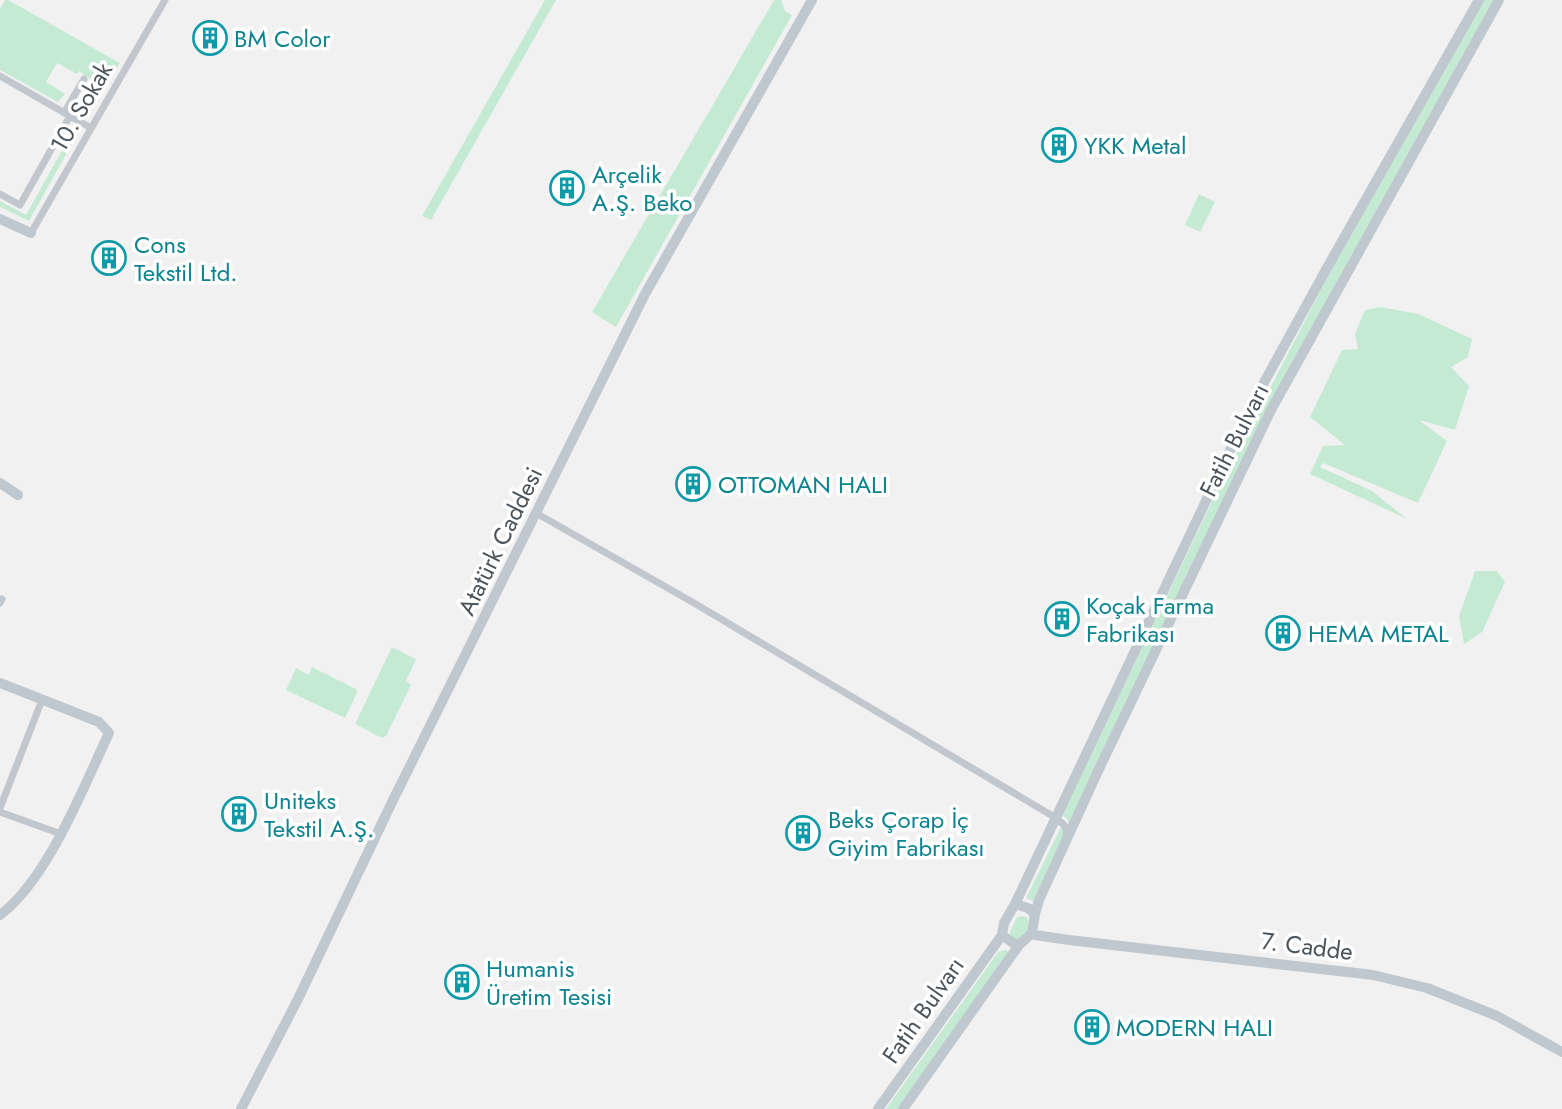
<svg xmlns="http://www.w3.org/2000/svg" width="1562" height="1109" font-family="Jost,sans-serif">
	<style>
		.green { fill: #c5ead3 }
		.lines { fill: none; stroke-linecap: round; stroke-linejoin: round }
		.street { stroke: #c1c7cd; stroke-width: 7 }
		.secondary { stroke: #bfc7cf; stroke-width: 10 }
		.labels { text-anchor: middle; dominant-baseline: central; stroke-width: 7; stroke-linejoin: round; paint-order: stroke }
		.culture-label { font-size: 24px; fill: #0d838f; stroke: #fff; text-anchor: start }
		.street-label { font-size: 24px; fill: #4b535b; stroke: #fff }
	</style>
	<rect width="100%" height="100%" fill="#f2f1f1"/>
	<path class="green" d="M 5,0 L 8,0 L 120,63 L 91,111 L 80,101 L 92,80 L 79,71 L 77,74 L 57,63 L 46,82 L 65,94 L 58,102 L 0,70 L 0,9 Z
		M 545,0 L 556,0 L 431,220 L 422,216 Z
		M 774,0 L 781,0 L 785,11 L 792,15 L 616,327 L 592,312 Z
		M 1482,0 L 1494,0 L 1335,285 L 1069,825 L 1067,819 L 1062,815 L 1220,485 L 1339,255 Z
		M 69,138 L 75,138 L 29,221 L 0,207 L 0,201 L 26,215 Z
		M 1199,194 L 1215,202 L 1200,232 L 1185,225 Z
		M 1381,307 L 1418,314 L 1472,339 L 1468,357 L 1451,367 L 1469,386 L 1455,430 L 1419,420 L 1447,441 L 1418,503 L 1323,463 L 1320,467 L 1372,491 L 1407,519 L 1310,474 L 1323,446 L 1345,445 L 1310,417 L 1342,350 L 1358,349 L 1355,334 L 1365,310 Z
		M 1475,571 L 1497,571 L 1505,582 L 1482,632 L 1464,644 L 1459,616 Z
		M 392,647 L 416,659 L 406,681 L 411,685 L 386,736 L 382,738 L 355,724 Z
		M 312,667 L 356,689 L 357,693 L 345,718 L 286,690 L 296,668 L 309,675 Z
		M 1061,827 L 1064,831 L 1064,836 L 1035,902 L 1026,898 Z
		M 1022,916 L 1026,917 L 1030,924 L 1024,937 L 1018,940 L 1011,938 L 1010,932 L 1017,917 Z
		M 1006,950 L 1010,954 L 898,1109 L 886,1109 L 998,952 Z"/>
	<g class="lines">
		<path class="street" d="M 0,76 L 91,128
			M 64,113 L 84,79
			M 0,194 L 20,205 L 70,116
			M 31,233 L 165,0
			M 536,513 L 694,603 L 1056,818 L 1064,825 L 1067,831 L 1066,836
			M 0,603 L 2,599
			M 0,808 L 42,700
			M 0,812 L 61,834"/>
		<path class="secondary" d="M 0,219 L 31,233
			M 0,483 L 18,495
			M 0,683 L 99,722 L 109,733 C 83,788 48,879 0,915
			M 1015,904 L 1250,408 L 1328,266 L 1479,0
			M 1015,904 L 1028,908 L 1035,914 L 1032,933 L 1019,945 L 1013,943 L 1002,935 L 1004,923 Z
			M 1035,914 L 1039,900 L 1099,769 L 1271,410 L 1499,0
			M 1032,933 L 1035,935 L 1069,940 L 1373,975 L 1427,988 L 1497,1016 L 1562,1052
			M 241,1109 L 298,999 L 393,800 L 645,294 L 812,0
			M 878,1109 L 1002,935
			M 903,1109 L 1019,945"/>
	</g>
	<defs>
		<g id="building-ring" transform="scale(1.75)"><circle r="9.5" fill="#fff" stroke="#0f9aa8" stroke-width="1.5"/><path d="M-4-6H4V6H1V3H-1V6H-4ZM-2.5-4.3h1.7v1.8h-1.7ZM.8-4.3h1.7v1.8H.8ZM-2.5-1h1.7V.8h-1.7ZM.8-1h1.7V.8H.8Z" fill="#0f9aa8"/></g>
	</defs>
	<g fill-rule="evenodd">
		<use href="#building-ring" x="210" y="38"/>
		<use href="#building-ring" x="1059" y="145"/>
		<use href="#building-ring" x="567" y="188"/>
		<use href="#building-ring" x="109" y="258"/>
		<use href="#building-ring" x="693" y="484"/>
		<use href="#building-ring" x="1062" y="619"/>
		<use href="#building-ring" x="1283" y="633"/>
		<use href="#building-ring" x="239" y="814"/>
		<use href="#building-ring" x="803" y="833"/>
		<use href="#building-ring" x="462" y="982"/>
		<use href="#building-ring" x="1092" y="1027"/>
	</g>
	<g class="labels">
		<g class="culture-label">
			<text x="234" y="38">BM Color</text>
			<text x="1084" y="145">YKK Metal</text>
			<text x="592" y="174">Arçelik<tspan x="592" dy="28">A.Ş. Beko</tspan></text>
			<text x="134" y="244">Cons<tspan x="134" dy="28">Tekstil Ltd.</tspan></text>
			<text x="718" y="484">OTTOMAN HALI</text>
			<text x="1086" y="605">Koçak Farma<tspan x="1086" dy="28">Fabrikası</tspan></text>
			<text x="1308" y="633">HEMA METAL</text>
			<text x="264" y="800">Uniteks<tspan x="264" dy="28">Tekstil A.Ş.</tspan></text>
			<text x="828" y="819">Beks Çorap İç<tspan x="828" dy="28">Giyim Fabrikası</tspan></text>
			<text x="486" y="968">Humanis<tspan x="486" dy="28">Üretim Tesisi</tspan></text>
			<text x="1116" y="1027">MODERN HALI</text>
		</g>
		<g class="street-label">
			<text transform="translate(81 107) rotate(-60)">10. Sokak</text>
			<text transform="translate(1234 440) rotate(-63)">Fatih Bulvarı</text>
			<text transform="translate(500 541) rotate(-64)">Atatürk Caddesi</text>
			<text transform="translate(1307 946) rotate(7)">7. Cadde</text>
			<text transform="translate(923 1010) rotate(-55)">Fatih Bulvarı</text>
		</g>
	</g>
</svg>
